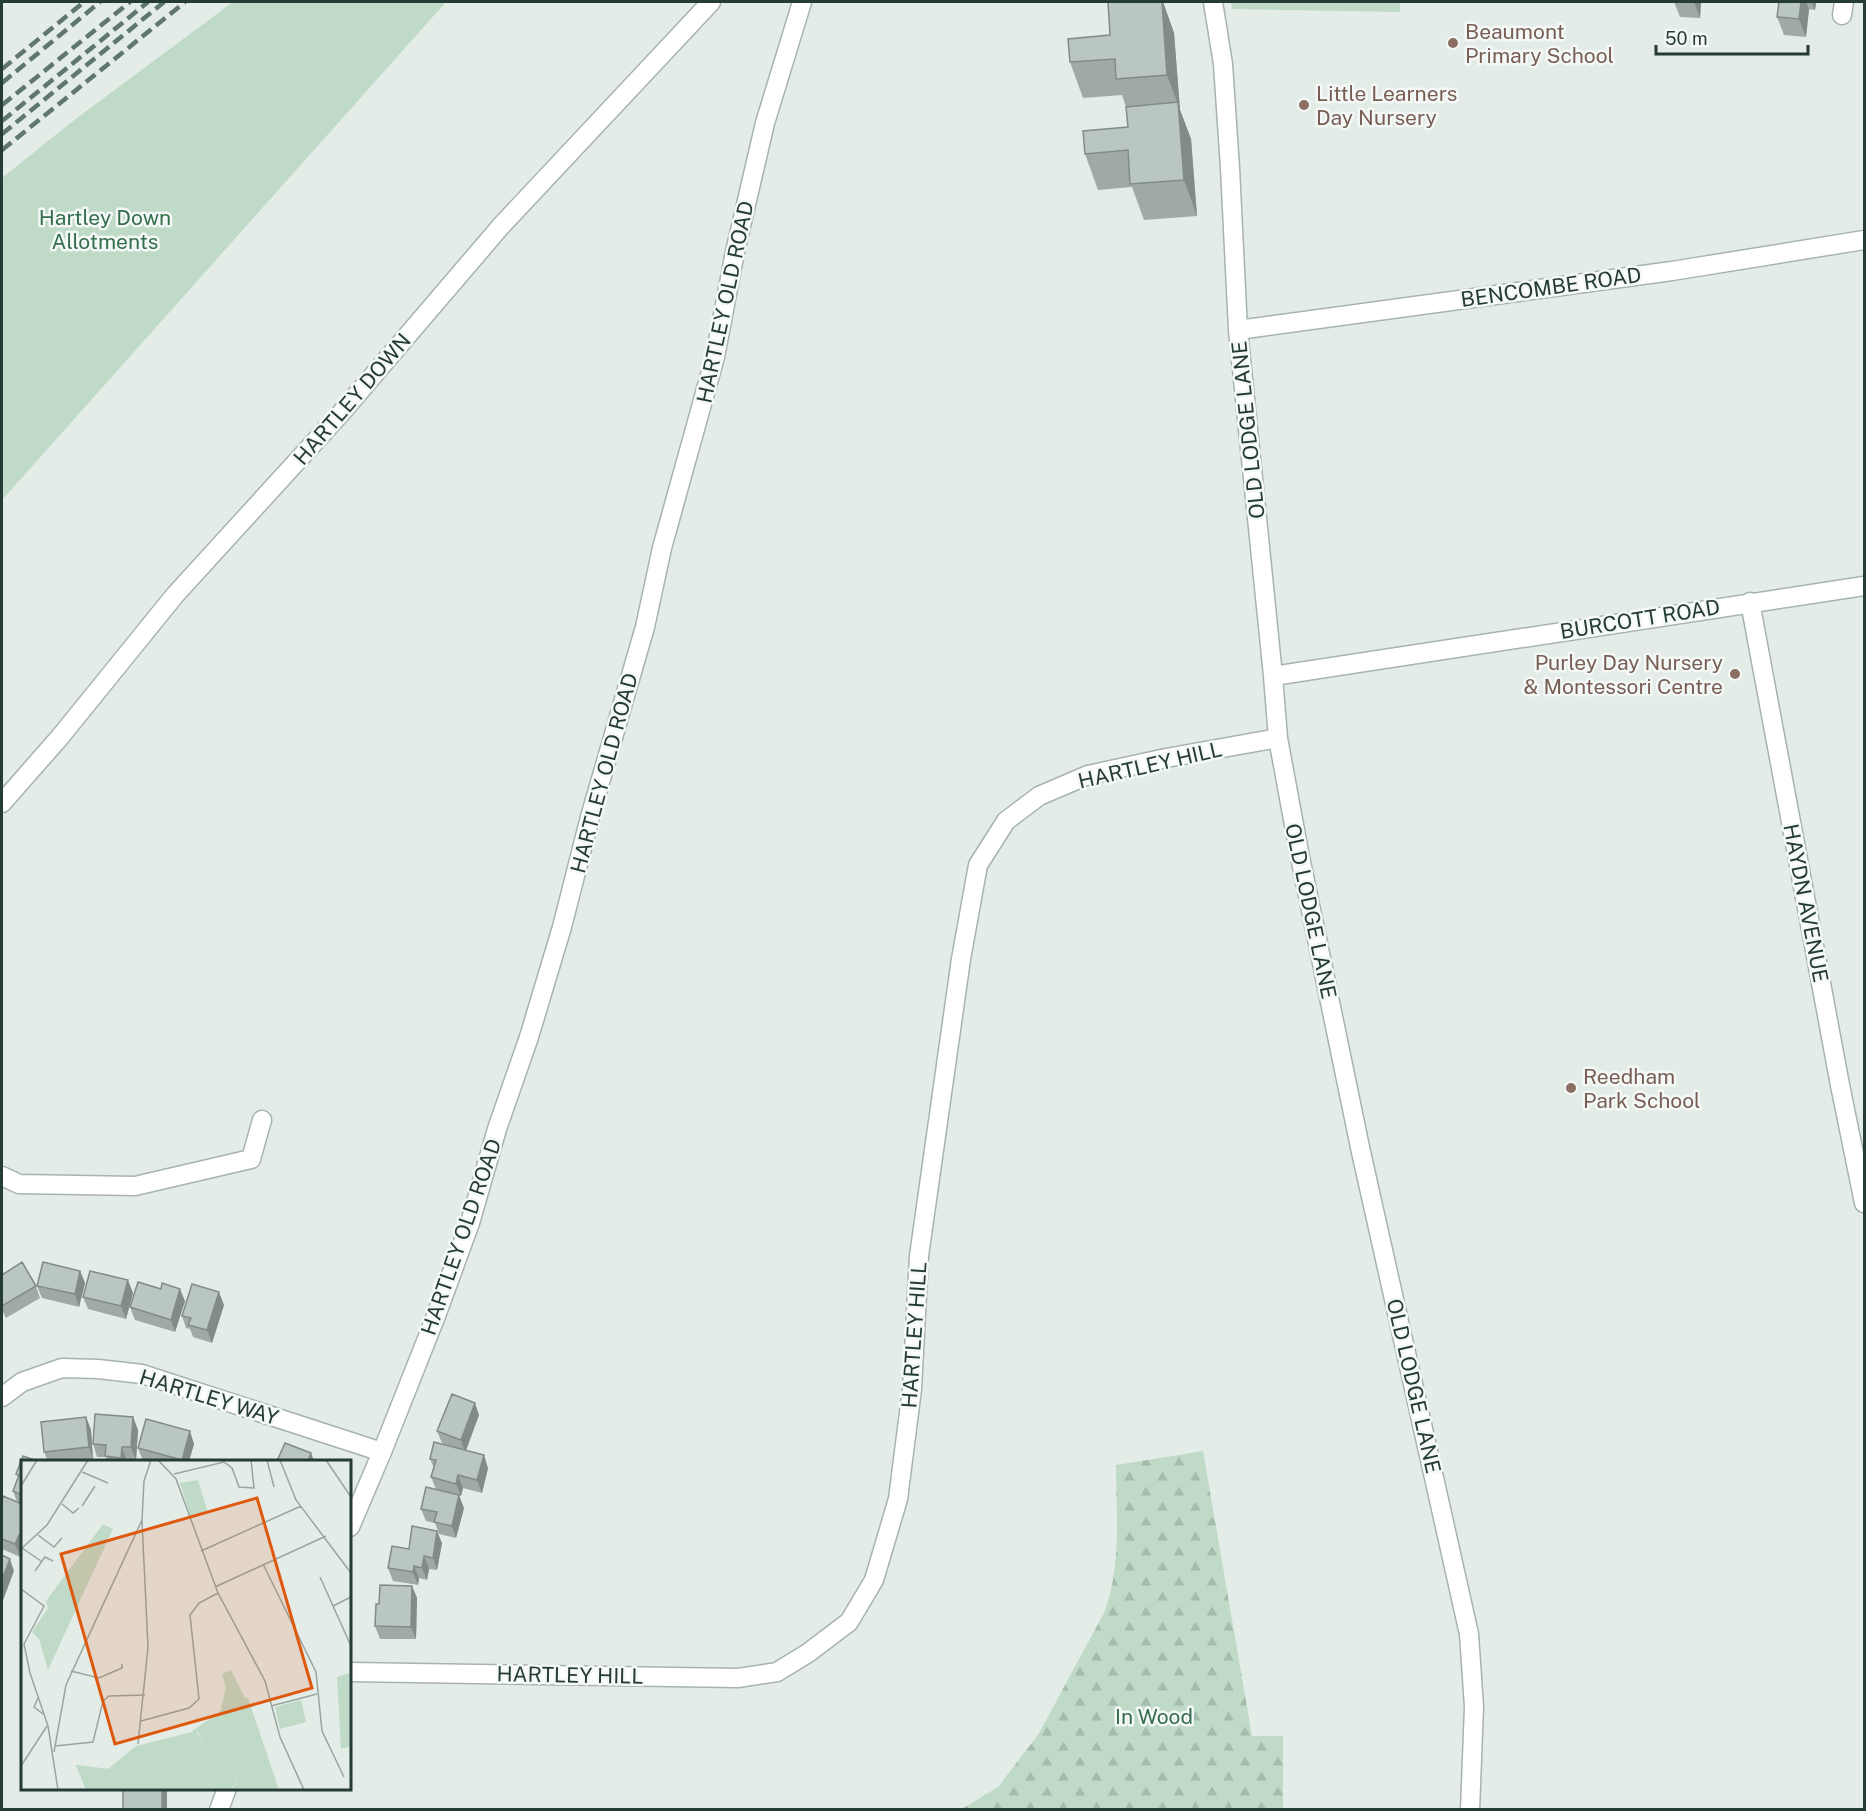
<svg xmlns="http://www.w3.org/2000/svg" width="1866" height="1811" font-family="'Public Sans',sans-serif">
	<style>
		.green { fill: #bfdac7 }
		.forest { fill: url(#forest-firs) }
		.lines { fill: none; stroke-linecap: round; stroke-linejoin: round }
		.minor-casing { stroke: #a7b3af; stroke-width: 21 }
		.tertiary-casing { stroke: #a7b3af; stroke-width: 21 }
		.minor { stroke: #fff; stroke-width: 18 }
		.tertiary { stroke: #fff; stroke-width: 18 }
		.rail { stroke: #607771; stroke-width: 4.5; stroke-dasharray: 12 6; stroke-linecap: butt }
		.wall { fill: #9faaa6 }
		.shaded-wall { fill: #828b87 }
		.building { fill: #b9c6c1; stroke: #828b87; stroke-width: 1.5 }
		.education-dot { fill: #8d6e63; stroke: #f4f8f6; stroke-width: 2 }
		.labels { text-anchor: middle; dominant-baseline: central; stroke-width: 5; stroke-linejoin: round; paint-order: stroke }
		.education-label { font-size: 21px; fill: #785e54; stroke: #f4f8f6; text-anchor: start }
		.park-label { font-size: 21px; fill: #346e4c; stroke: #f4f8f6 }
		.street-label { font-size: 21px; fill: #253b36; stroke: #f4f8f6 }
		.inset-road { fill: none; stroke: #98a5a1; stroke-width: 1.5 }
		.view { fill: #de580e; fill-opacity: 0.15; stroke: #de580e; stroke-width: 3 }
		.inset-edge { fill: none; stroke: #253b36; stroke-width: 3 }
	</style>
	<defs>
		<pattern id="forest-firs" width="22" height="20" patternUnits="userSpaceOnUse" patternTransform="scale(1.5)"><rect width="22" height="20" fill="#bfdac7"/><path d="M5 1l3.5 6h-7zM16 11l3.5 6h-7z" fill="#a4bcac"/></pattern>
	</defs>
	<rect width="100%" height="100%" fill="#e4ece8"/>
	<path class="green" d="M 233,2 L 446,2 L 2,500 L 2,178 L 73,121 Z
		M 1231,2 L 1400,2 L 1400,12 L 1232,9 Z"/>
	<path class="forest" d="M 1203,1451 L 1252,1736 L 1283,1736 L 1283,1809 L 962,1809 L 998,1787 L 1038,1735 L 1104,1613 C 1122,1566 1116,1515 1116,1465 Z"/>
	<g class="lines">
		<g class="minor-casing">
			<path id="minor" d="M 1213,2 L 1223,64 L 1230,168 L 1238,330 L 1273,676 L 1278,738 L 1299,852 L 1361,1152 L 1469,1634 L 1474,1707 L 1470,1810
				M 1842,15 L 1844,2
				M 1238,330 L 1672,271 L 1864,240
				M 1750,602 L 1840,1085 L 1864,1203
				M 1273,676 L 1864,586
				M 2,1176 L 19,1184 L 135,1186 L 251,1159 L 262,1120
				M 2,1397 L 22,1382 L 62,1368 L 98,1369 L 142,1374 L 382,1452
				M 350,1527 L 382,1452 L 436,1316 L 470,1223 L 497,1129 L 529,1037 L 562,927 L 590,817 L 645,627 L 662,548 L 715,357 L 735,252 L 765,123 L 802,2
				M 350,1672 L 738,1678 L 777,1672 L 808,1653 L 849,1622 L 874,1580 L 898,1499 L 912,1389 L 919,1256 L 961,959 L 978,865 L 1006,821 L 1039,796 L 1088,775 L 1166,758 L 1278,738
				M 219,1810 L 227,1788"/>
		</g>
		<g class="tertiary-casing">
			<path id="tertiary" d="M 2,803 L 60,737 L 175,595 L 342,412 L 501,226 L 711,2"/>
		</g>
		<use href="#minor" class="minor"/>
		<use href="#tertiary" class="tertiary"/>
		<path class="rail" d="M 2,69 L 84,2
			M 2,83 L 100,2
			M 2,105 L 130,2
			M 2,121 L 148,2
			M 2,134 L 164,2
			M 2,150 L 185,2"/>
	</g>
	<path class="wall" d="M 1108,2 L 1163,2 L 1174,33 L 1180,110 L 1191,139 L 1197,216 L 1144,220 L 1132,187 L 1098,190 L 1085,154 L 1128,127 L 1126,107 L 1122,95 L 1083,98 L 1070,62 L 1110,35 Z
		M 1674,2 L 1701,2 L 1700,18 L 1680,17 Z
		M 1779,2 L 1816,2 L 1815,10 L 1809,9 L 1806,37 L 1784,35 L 1777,17 Z
		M 80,1271 L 85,1283 L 79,1307 L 42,1298 L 37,1286 Z
		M 2,1275 L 36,1286 L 40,1298 L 6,1318 L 2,1310 Z
		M 133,1293 L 126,1319 L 88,1309 L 83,1297 Z
		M 185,1301 L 175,1332 L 135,1320 L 130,1307 Z
		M 224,1305 L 212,1343 L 193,1337 L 190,1329 L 186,1328 L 182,1316 Z
		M 479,1415 L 466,1451 L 488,1468 L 482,1493 L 463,1488 L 461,1496 L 436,1489 L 431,1477 L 434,1468 L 430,1459 L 448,1446 L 442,1443 L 437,1431 Z
		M 86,1417 L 91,1430 L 93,1460 L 75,1461 L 48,1461 L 44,1452 Z
		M 133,1417 L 138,1430 L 136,1460 L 126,1459 L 126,1461 L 107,1461 L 106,1457 L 97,1457 L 93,1444 Z
		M 194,1444 L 189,1461 L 143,1461 L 138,1448 Z
		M 22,1461 L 22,1550 L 20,1557 L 2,1549 L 2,1500 L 17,1502 L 13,1491 L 18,1478 L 16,1474 Z
		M 464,1508 L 456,1538 L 439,1534 L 435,1523 L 426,1521 L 421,1509 Z
		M 442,1543 L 437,1570 L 429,1569 L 427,1580 L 419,1578 L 418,1585 L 393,1581 L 388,1568 L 409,1549 Z
		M 412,1586 L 417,1598 L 416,1639 L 380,1639 L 375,1626 L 379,1604 Z"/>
	<path class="shaded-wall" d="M 1162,2 L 1163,2 L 1174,33 L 1180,110 L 1191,139 L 1197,216 L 1184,180 L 1178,104 L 1167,75 Z
		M 1694,2 L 1701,2 L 1700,18 Z
		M 1801,2 L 1806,2 L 1809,9 L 1806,37 L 1799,19 Z
		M 1812,2 L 1816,2 L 1815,10 Z
		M 80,1271 L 85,1283 L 79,1307 L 75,1294 Z
		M 128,1280 L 133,1293 L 126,1319 L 121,1306 Z
		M 180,1289 L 185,1301 L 175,1332 L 171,1320 Z
		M 219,1292 L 224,1305 L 212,1343 L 207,1330 Z
		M 475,1403 L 479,1415 L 465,1452 L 461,1440 Z
		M 86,1417 L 91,1430 L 93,1460 L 89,1447 Z
		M 133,1417 L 138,1430 L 136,1460 L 131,1447 Z
		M 190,1431 L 194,1444 L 189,1461 L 182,1461 Z
		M 122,1447 L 126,1459 L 126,1461 L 122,1461 L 121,1458 Z
		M 311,1453 L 314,1461 L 308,1461 Z
		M 484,1455 L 488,1468 L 482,1493 L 477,1480 Z
		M 458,1475 L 463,1488 L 461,1496 L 456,1484 Z
		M 459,1495 L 464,1508 L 456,1538 L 452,1526 Z
		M 437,1531 L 442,1543 L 437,1570 L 433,1558 Z
		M 19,1535 L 22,1545 L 22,1550 L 20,1557 L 15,1544 Z
		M 424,1556 L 429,1569 L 427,1580 L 422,1568 Z
		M 10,1559 L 14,1571 L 2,1603 L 2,1579 Z
		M 414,1566 L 419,1578 L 418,1585 L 413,1572 Z
		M 412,1586 L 417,1598 L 416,1639 L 411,1627 Z
		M 162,1788 L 167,1788 L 167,1809 L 162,1809 Z"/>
	<path class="building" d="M 1108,2 L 1162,2 L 1167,75 L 1116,79 L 1115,59 L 1070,62 L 1068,39 L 1110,35 Z
		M 1779,2 L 1801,2 L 1799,19 L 1777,17 Z
		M 1178,102 L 1184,180 L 1130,184 L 1128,150 L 1085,154 L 1083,131 L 1128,127 L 1126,107 Z
		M 22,1262 L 36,1286 L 2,1306 L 2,1275 Z
		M 43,1262 L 80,1271 L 75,1294 L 37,1286 Z
		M 90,1271 L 128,1280 L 121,1306 L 83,1297 Z
		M 138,1282 L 161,1289 L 162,1283 L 180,1289 L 171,1320 L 130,1307 Z
		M 192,1284 L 219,1292 L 207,1330 L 188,1325 L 191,1318 L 182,1316 Z
		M 452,1394 L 475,1403 L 461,1440 L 437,1431 Z
		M 95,1414 L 133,1417 L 131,1447 L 122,1447 L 121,1458 L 105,1456 L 106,1445 L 93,1444 Z
		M 86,1417 L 89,1447 L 44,1452 L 41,1422 Z
		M 146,1419 L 190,1431 L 182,1460 L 138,1448 Z
		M 434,1442 L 484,1455 L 477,1480 L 458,1475 L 456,1484 L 431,1477 L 436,1460 L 430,1459 Z
		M 285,1443 L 311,1453 L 308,1461 L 277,1461 Z
		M 23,1456 L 37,1461 L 22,1461 L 22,1495 L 13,1491 L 19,1475 L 16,1474 Z
		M 426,1487 L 459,1495 L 452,1526 L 434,1522 L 437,1512 L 421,1509 Z
		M 3,1496 L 22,1504 L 22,1537 L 19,1535 L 15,1544 L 2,1539 L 2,1500 Z
		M 412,1526 L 437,1531 L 433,1558 L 424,1556 L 422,1568 L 414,1566 L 413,1572 L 388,1568 L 392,1546 L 409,1549 Z
		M 2,1555 L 10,1559 L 2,1579 Z
		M 380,1585 L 412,1586 L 411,1627 L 375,1626 L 376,1604 L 379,1604 Z
		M 123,1788 L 162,1788 L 162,1809 L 123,1809 Z"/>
	<g class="education-dot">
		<circle cx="1453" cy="43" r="6"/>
		<circle cx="1304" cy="105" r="6"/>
		<circle cx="1735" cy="674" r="6"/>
		<circle cx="1571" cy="1088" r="6"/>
	</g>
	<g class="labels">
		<g class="education-label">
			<text x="1465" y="31">Beaumont<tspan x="1465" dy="24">Primary School</tspan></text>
			<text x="1316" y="93">Little Learners<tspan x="1316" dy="24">Day Nursery</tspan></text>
			<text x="1723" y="662" text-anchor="end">Purley Day Nursery<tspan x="1723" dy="24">&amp; Montessori Centre</tspan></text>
			<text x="1583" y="1076">Reedham<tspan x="1583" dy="24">Park School</tspan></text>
		</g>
		<g class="park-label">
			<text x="105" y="217">Hartley Down<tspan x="105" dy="24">Allotments</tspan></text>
			<text x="1154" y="1716">In Wood</text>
		</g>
		<g class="street-label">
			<text transform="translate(1551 287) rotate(-8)">BENCOMBE ROAD</text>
			<text transform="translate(725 302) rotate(-78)">HARTLEY OLD ROAD</text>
			<text transform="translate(352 399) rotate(-49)">HARTLEY DOWN</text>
			<text transform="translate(1248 430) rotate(-96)">OLD LODGE LANE</text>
			<text transform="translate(1640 619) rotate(-9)">BURCOTT ROAD</text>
			<text transform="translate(1150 765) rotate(-13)">HARTLEY HILL</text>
			<text transform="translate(604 773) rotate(-75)">HARTLEY OLD ROAD</text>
			<text transform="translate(1806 903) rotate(79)">HAYDN AVENUE</text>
			<text transform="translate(1311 911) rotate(78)">OLD LODGE LANE</text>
			<text transform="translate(461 1237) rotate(-71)">HARTLEY OLD ROAD</text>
			<text transform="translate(914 1335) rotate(-86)">HARTLEY HILL</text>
			<text transform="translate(1414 1386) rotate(77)">OLD LODGE LANE</text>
			<text transform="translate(209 1397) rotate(17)">HARTLEY WAY</text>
			<text transform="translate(570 1675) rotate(1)">HARTLEY HILL</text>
		</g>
	</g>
	<g transform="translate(21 1460)">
		<rect width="330" height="330" fill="#e4ece8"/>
		<path d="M 177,20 L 187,53 L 170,58 L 159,23 ZM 82,64 L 92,69 L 27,210 L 18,179 L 11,172 L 27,148 L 25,141 ZM 280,240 L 285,262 L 259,269 L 254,247 ZM 194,263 L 217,320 L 211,328 L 183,270 ZM 175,271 L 209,330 L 65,330 L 55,305 L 87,309 L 115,286 Z" fill="#bfdac7"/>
		<path d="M 210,210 L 224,238 L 227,238 L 258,330 L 209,330 L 194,310 L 177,272 L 171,271 L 199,252 L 205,228 L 201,214 ZM 194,263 L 217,320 L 212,328 L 184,270 ZM 329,213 L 330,286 L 320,289 L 316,217 ZM 55,305 L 87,309 L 76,330 L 65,330 Z" fill="#bfdac7" fill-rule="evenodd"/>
		<path class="inset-road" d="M 137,0 L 155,19 L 197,133 L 244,221 L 259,277 L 283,330M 246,0 L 253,27M 259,0 L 275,40 L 330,113M 305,0 L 330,37M 61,12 L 87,23M 153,14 L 203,2 L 211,8 L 218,27 L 233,28 L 230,0M 0,26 L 16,0M 41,44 L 52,53 L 58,48M 61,46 L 74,26M 17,75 L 33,87 L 41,78M 1,88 L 20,101M 0,89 L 26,65 L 67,0M 180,91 L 280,46M 242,104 L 295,212 L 301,271 L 323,317M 14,111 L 24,97 L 32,101M 299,117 L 330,186M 194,127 L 305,76M 0,129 L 23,146 L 3,184 L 9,213 L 27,266 L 37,330M 312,146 L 330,137M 50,211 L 78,218 L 101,208 L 101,204M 17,238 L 13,247 L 22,254M 250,246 L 296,234M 120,261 L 168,248 L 178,239 L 169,155 L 178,143 L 197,133M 117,284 L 127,187 L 121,61M 34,286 L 72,282 L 82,241 L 88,236 L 124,235M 33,292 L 45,225 L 121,60 L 123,21 L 130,0M 0,306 L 26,266"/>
		<path class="view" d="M 236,38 L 291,228 L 94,284 L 40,94 Z"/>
		<rect width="330" height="330" class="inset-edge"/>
	</g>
	<rect width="1866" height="1811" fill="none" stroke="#253b36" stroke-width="6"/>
	<path d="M1656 45v9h152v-9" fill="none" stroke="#253b36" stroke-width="3"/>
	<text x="1665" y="45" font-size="18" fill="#253b36" stroke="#f4f8f6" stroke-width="4.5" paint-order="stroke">50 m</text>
</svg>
